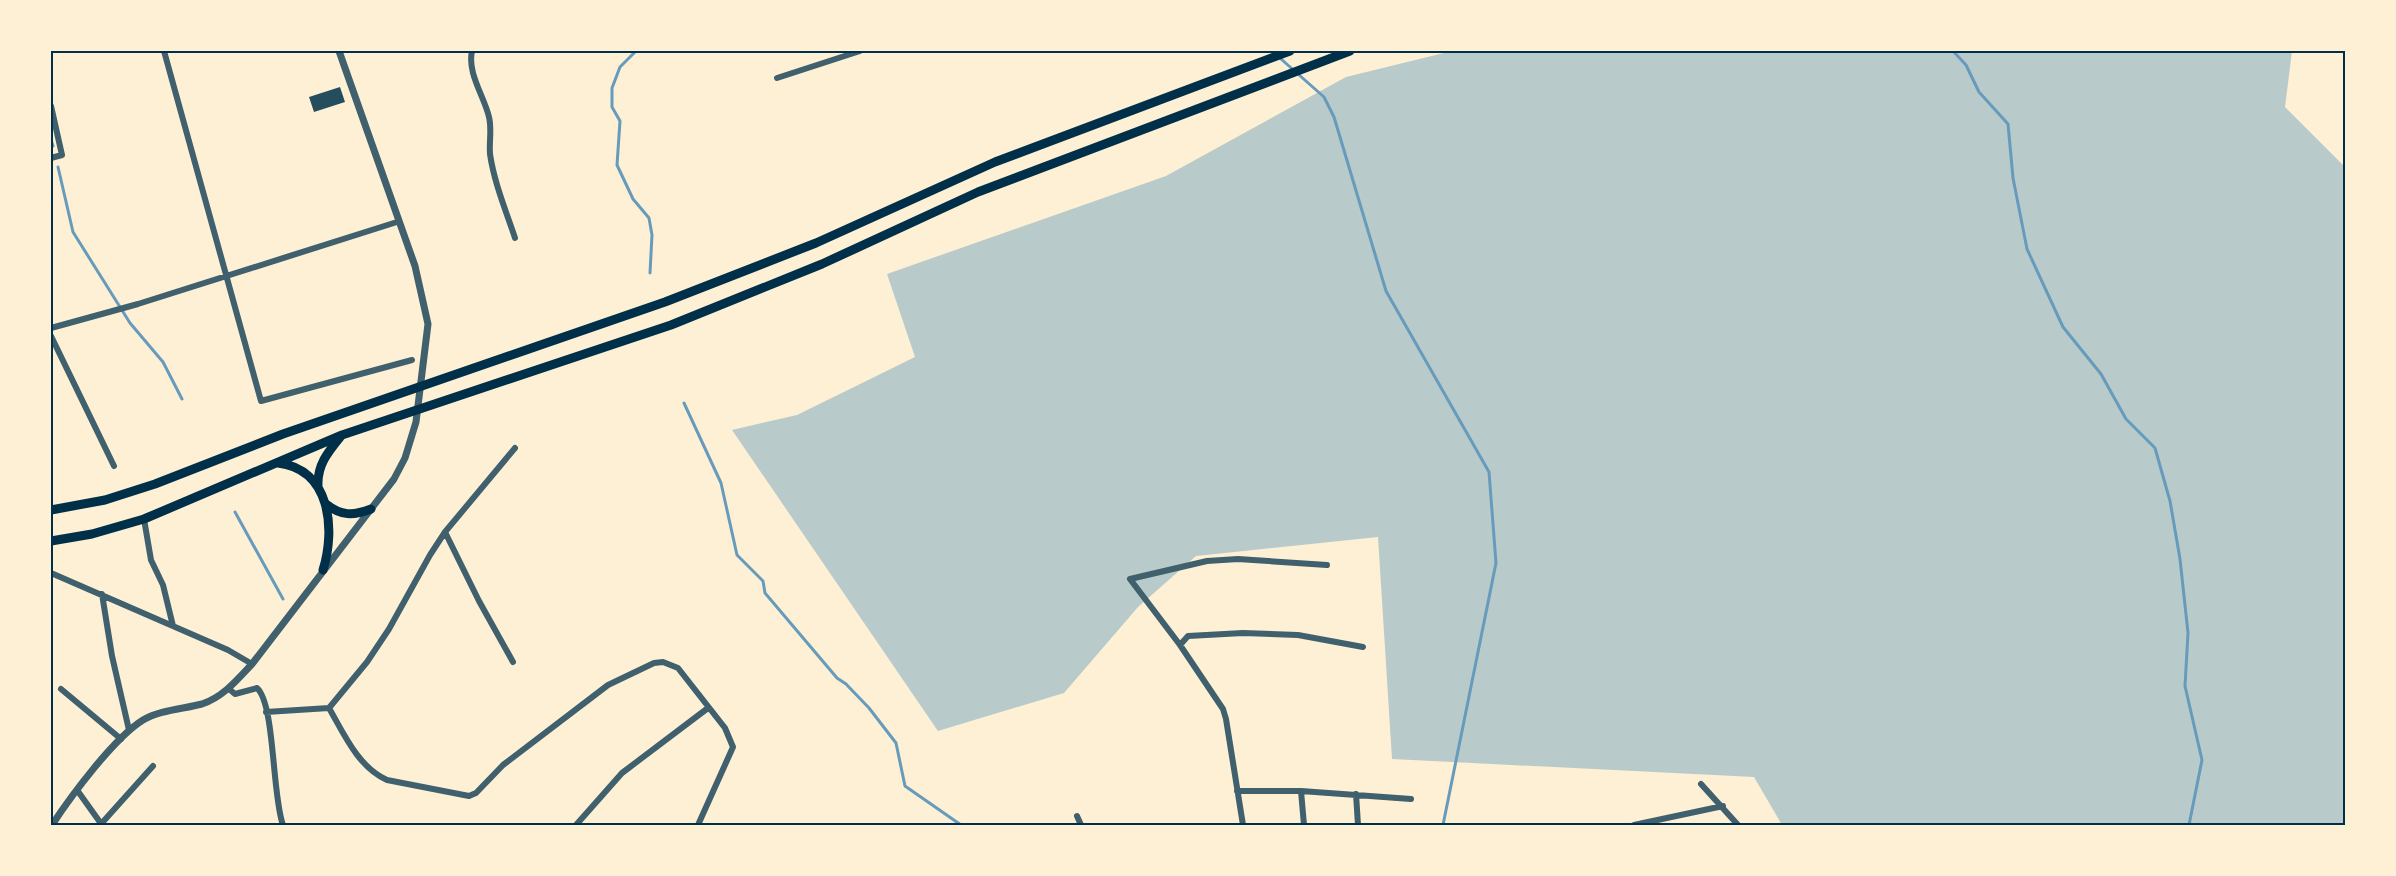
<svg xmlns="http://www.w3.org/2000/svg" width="2396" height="876" font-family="Jost,sans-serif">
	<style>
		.green { fill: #b9caca }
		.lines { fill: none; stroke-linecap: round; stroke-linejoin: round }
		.stream { stroke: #669bbc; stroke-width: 3 }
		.building { fill: #264d5e }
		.minor { stroke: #3f606c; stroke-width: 6 }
		.tertiary { stroke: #3f606c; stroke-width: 7 }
		.trunk { stroke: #003049; stroke-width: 9 }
		.neatline { fill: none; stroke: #003049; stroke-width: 2 }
	</style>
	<rect width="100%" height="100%" fill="#fdf0d5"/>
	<path class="green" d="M 1452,51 L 2292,51 L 2285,107 L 2345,167 L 2345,825 L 1782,825 L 1754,777 L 1392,759 L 1378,537 L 1196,556 L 1138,607 L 1064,693 L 938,731 L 732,430 L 797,415 L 915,357 L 887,274 L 1166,176 L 1346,77 Z"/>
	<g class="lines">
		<path class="stream" d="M 636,51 L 620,67 L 612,88 L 612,107 L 620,121 L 617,165 L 633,199 L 649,218 L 652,235 L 650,273
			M 1272,51 L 1324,97 L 1334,117 L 1386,291 L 1489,472 L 1496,563 L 1443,825
			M 1953,51 L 1966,65 L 1979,92 L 2008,124 L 2013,178 L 2027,249 L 2063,327 L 2101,374 L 2126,419 L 2155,448 L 2170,501 L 2180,559 L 2188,633 L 2185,686 L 2202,760 L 2189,825
			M 51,140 L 53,146
			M 58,167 L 73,232 L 130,323 L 163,362 L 182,399
			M 684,403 L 721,483 L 737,555 L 763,581 L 765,593 L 837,678 L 846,684 L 869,708 L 896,743 L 905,786 L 961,825
			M 235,512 L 283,599"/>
	</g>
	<path class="building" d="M 340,87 L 345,102 L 314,112 L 309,97 Z"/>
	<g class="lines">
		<path class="minor" d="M 164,51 L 261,401 L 412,360
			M 472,51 C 467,73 484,96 489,117 C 492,129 489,142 490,154 C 494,182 506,211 515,238
			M 777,78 L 860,51
			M 51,106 L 62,155 L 51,158
			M 51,328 L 138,304 L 397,222
			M 51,336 L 114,466
			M 144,519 L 151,560 L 163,585 L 173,626
			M 445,532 L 479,601 L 513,662
			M 51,573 L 228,650 L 252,664
			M 102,594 L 112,656 L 129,730
			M 1180,645 L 1188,636 L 1243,633 L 1298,635 L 1363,647
			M 61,689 L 121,739
			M 229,689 L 235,694 L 257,688 C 275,704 272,796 283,825
			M 329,708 C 344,734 358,767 387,780 L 469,796 L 476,793 L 503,765 L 608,685 L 654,663 L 663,662 L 678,668 L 725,728 L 733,747 L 698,825
			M 266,712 L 329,708 L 367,662 L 389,629 L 430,555 L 445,532 L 515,448
			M 1701,784 L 1738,825
			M 77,790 L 102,825
			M 1237,791 L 1301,791 L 1411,799
			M 1301,791 L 1304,825
			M 1356,794 L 1358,825
			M 1077,816 L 1081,825
			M 101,824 L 153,766
			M 576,825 L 622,773 L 708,708
			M 1243,825 L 1226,719 L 1223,709 L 1180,645 L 1130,579 L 1207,561 L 1238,559 L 1327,565
			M 1634,825 L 1723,806"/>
		<path class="tertiary" d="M 52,825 C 71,796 114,738 143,720 C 160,710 183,709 202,704 C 223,697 237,680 252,664 L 394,479 L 405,458 L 416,422 L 428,324 L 415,266 L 339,51"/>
		<path class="trunk" d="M 278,463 C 330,469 336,528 323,570
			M 318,486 C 317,465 328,452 341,436
			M 326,504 C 341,516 353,516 371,509
			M 51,510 L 105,500 L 155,484 L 283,434 L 665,302 L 816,243 L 995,162 L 1290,51
			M 51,541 L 92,534 L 144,519 L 342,435 L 671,325 L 822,264 L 978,192 L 1350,51"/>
	</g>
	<rect width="2396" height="876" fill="none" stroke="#fdf0d5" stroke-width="105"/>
	<rect x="52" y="52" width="2292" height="772" class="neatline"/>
</svg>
